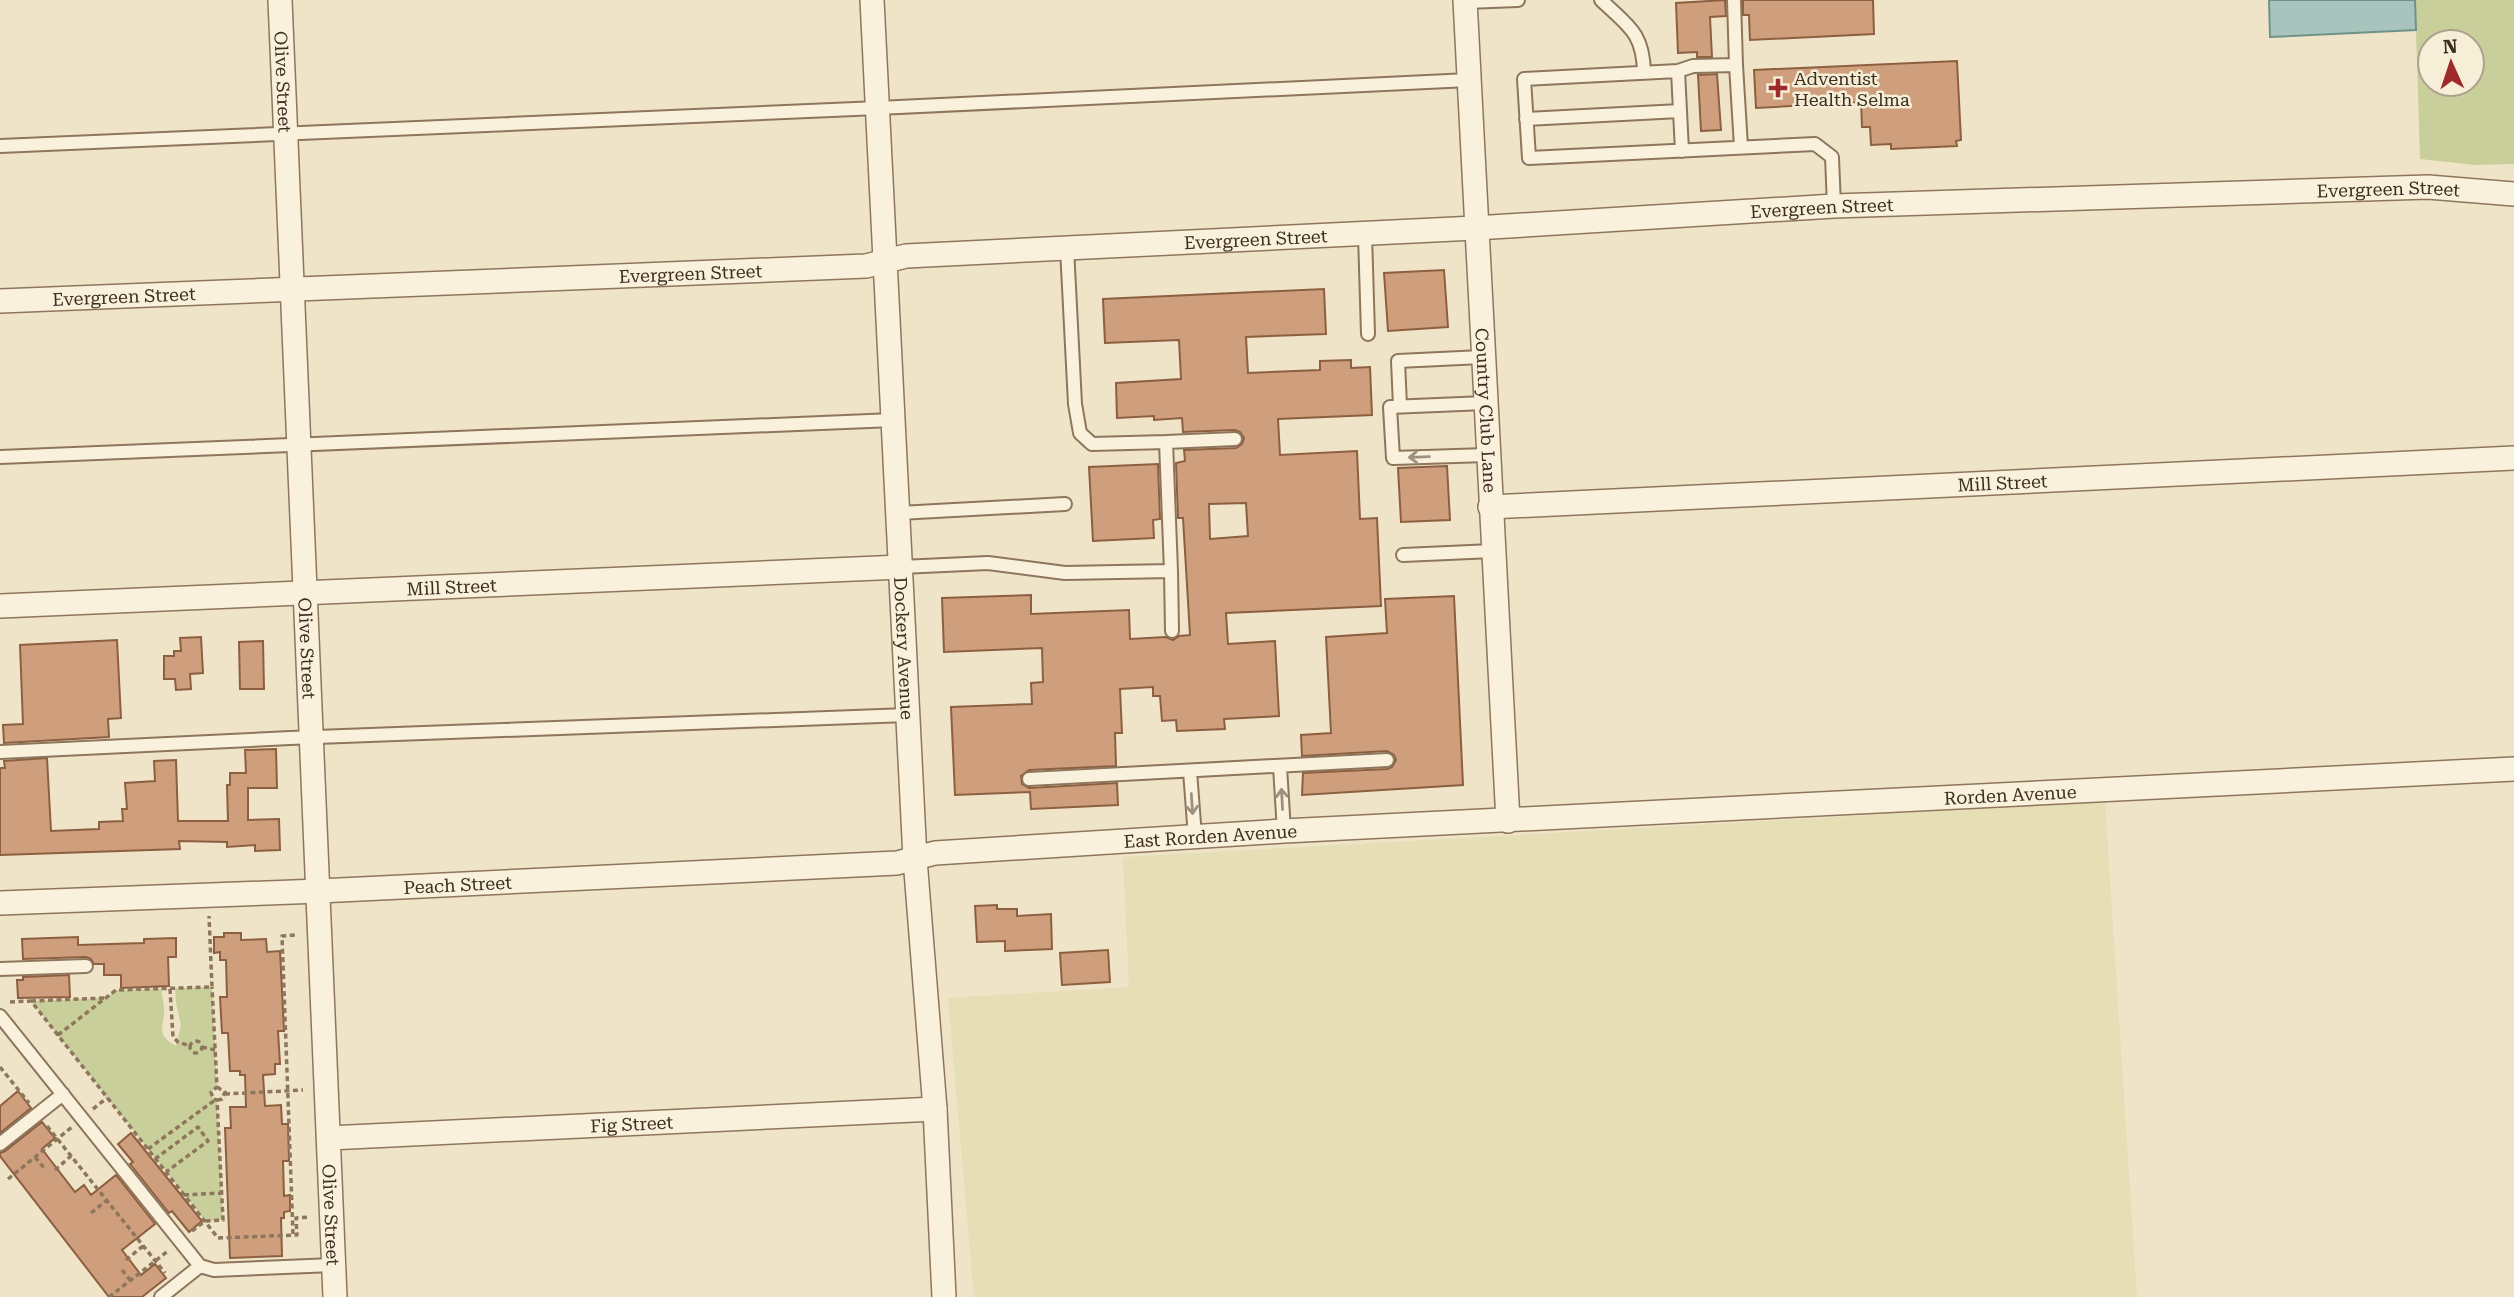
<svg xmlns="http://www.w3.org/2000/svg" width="2514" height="1297" font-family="'Roboto Serif',serif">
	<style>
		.farmland { fill: #e6deb5 }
		.green { fill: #c9cf9b; fill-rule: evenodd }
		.water { fill: #a9c4bc; stroke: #6f938a; stroke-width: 2 }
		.building { fill: #cf9f7d; stroke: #8d5f41; stroke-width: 2; fill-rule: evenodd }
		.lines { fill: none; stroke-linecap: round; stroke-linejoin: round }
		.service-casing { stroke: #8d765c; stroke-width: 16 }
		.minor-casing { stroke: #8d765c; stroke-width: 26 }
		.path { stroke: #8d765c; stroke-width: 3.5; stroke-dasharray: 5 3.5; stroke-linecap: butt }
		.service { stroke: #faf1dc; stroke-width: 12 }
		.minor { stroke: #faf1dc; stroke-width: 23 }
		.oneway { stroke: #9c907e }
		.poi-dot { fill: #9e2a2b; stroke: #f7eed8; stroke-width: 2.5 }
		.labels { text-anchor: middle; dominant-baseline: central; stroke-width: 5; stroke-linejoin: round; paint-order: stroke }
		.poi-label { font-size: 18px; fill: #3d2e20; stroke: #f7eed8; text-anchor: start }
		.street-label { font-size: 18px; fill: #3d2e20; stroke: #f7eed8 }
	</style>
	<rect width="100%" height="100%" fill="#f0e4c8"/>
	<path class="farmland" d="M 2105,802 L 2137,1297 L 974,1297 L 948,998 L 1129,987 L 1123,857 Z"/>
	<path class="green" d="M 2415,0 L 2514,0 L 2514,164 L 2475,165 L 2420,159 ZM 2430,42 L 2472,42 L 2472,84 L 2430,84 Z
		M 212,987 L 217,1087 L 211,1092 L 213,1099 L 217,1100 L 223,1220 L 205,1221 L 31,1001 L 105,998 L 116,990 L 162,989 C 161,995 163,1000 164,1006 C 166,1026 153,1033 176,1046 L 181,1025 L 176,1003 L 175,988 Z"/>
	<path class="water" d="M 2269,0 L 2415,0 L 2416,30 L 2270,37 Z"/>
	<path class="building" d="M 1725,0 L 1726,16 L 1710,17 L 1712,57 L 1697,57 L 1697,52 L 1678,53 L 1676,3 Z
		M 1743,0 L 1873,0 L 1874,34 L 1750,40 L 1749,15 L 1743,15 Z
		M 1957,61 L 1961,140 L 1956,141 L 1957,146 L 1891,149 L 1891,144 L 1871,145 L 1870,127 L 1862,127 L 1861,102 L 1756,108 L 1754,70 Z
		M 1717,74 L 1721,130 L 1701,131 L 1698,75 Z
		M 1444,270 L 1448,327 L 1388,331 L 1384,273 Z
		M 1324,289 L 1326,334 L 1246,337 L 1248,373 L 1320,370 L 1320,361 L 1351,360 L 1351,368 L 1370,367 L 1372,415 L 1278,419 L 1280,455 L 1357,451 L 1360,519 L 1377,518 L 1381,606 L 1226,613 L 1228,644 L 1275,641 L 1279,716 L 1224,719 L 1225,729 L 1177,731 L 1176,720 L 1162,721 L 1160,696 L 1153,696 L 1153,687 L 1120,689 L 1122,733 L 1115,733 L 1116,766 L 1029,770 L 1021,776 L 1022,784 L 1029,788 L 1117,783 L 1118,805 L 1031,809 L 1030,792 L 955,795 L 951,707 L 1032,704 L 1031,683 L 1043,682 L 1042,648 L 944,652 L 942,598 L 1031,595 L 1031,614 L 1129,610 L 1130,639 L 1166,637 L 1173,640 L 1179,636 L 1190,635 L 1183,518 L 1178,518 L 1176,463 L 1185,461 L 1184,450 L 1236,448 L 1242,444 L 1244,438 L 1240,432 L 1235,430 L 1183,432 L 1182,418 L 1154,420 L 1154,416 L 1117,418 L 1116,383 L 1181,379 L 1179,340 L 1105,343 L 1103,299 ZM 1246,503 L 1248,536 L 1210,539 L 1209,504 Z
		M 1158,464 L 1160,519 L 1153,520 L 1154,538 L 1093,541 L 1089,467 Z
		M 1447,466 L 1450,520 L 1401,522 L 1398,468 Z
		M 1454,596 L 1463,785 L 1302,795 L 1303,773 L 1387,769 L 1392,767 L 1396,760 L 1394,755 L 1387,751 L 1302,756 L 1301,735 L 1331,733 L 1326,637 L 1387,633 L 1385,599 Z
		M 201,637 L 203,673 L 190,674 L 191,689 L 176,690 L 175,679 L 164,679 L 164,656 L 174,656 L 174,651 L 181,651 L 180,638 Z
		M 117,640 L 121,718 L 108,719 L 109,737 L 4,743 L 3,725 L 23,724 L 20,645 Z
		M 263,641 L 264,689 L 240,689 L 239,642 Z
		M 276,749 L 277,788 L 248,788 L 248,820 L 279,819 L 280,850 L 255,851 L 255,845 L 227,847 L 227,842 L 179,841 L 180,849 L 0,855 L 0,768 L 5,768 L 4,761 L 47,758 L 51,831 L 99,829 L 99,822 L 123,821 L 122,809 L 127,809 L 125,783 L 155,781 L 154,761 L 176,760 L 178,821 L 228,821 L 227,785 L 230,785 L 230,773 L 246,773 L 245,750 Z
		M 997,905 L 997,909 L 1017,909 L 1017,916 L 1051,914 L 1052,949 L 1005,951 L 1005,941 L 977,942 L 975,906 Z
		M 224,933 L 241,933 L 241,940 L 266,939 L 267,952 L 280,951 L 284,1031 L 278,1031 L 280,1064 L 275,1064 L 275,1074 L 263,1075 L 265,1106 L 281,1105 L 282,1124 L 288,1124 L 289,1161 L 283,1161 L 284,1196 L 290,1195 L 290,1211 L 284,1212 L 284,1218 L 281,1218 L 282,1256 L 230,1258 L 225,1128 L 231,1128 L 230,1107 L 246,1107 L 245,1075 L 240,1075 L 240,1071 L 230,1071 L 228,1033 L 222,1033 L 220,997 L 227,997 L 226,960 L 220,960 L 220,952 L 214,953 L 214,937 L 224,937 Z
		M 78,937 L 78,945 L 144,943 L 144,939 L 176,938 L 176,957 L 168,957 L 169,986 L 121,988 L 121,975 L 104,975 L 104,964 L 94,964 L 91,959 L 86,957 L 23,959 L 22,939 Z
		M 1108,950 L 1110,982 L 1062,985 L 1060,953 Z
		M 69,975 L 70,997 L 18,998 L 17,980 L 23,980 L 23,977 Z
		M 18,1091 L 31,1108 L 0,1133 L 0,1106 Z
		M 42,1122 L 55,1138 L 42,1149 L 75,1192 L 84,1185 L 91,1195 L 116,1175 L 155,1224 L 122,1250 L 141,1275 L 155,1264 L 166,1278 L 142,1297 L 109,1297 L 0,1156 L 0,1153 L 5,1151 Z
		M 131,1133 L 202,1221 L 189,1232 L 172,1211 L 169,1213 L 130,1164 L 133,1162 L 118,1144 Z"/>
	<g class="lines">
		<g class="service-casing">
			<path id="service" d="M 1601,0 C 1628,26 1643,32 1644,72
				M 1734,0 L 1736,65 L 1693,66 L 1678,71 L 1524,79 L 1529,158 L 1815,144 L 1832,157 L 1834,206
				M 1466,2 L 1518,0
				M 1736,65 L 1741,147
				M 1678,71 L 1682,151
				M 1526,119 L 1680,111
				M 0,146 L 878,108 L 1469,80
				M 1365,234 L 1368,334
				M 1067,248 L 1075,404 L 1080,433 L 1092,444 L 1166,442 L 1171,571
				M 1485,403 L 1390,407 L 1393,458 L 1487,455
				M 1400,406 L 1398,361 L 1482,357
				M 1166,442 L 1235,439
				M 0,457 L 893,420
				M 899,513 L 1065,504
				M 1403,555 L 1493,551
				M 901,567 L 988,563 L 1065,573 L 1171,571 L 1172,631
				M 0,752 L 290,738 L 907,715
				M 1280,767 L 1284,831
				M 1190,771 L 1195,837
				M 1029,779 L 1387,760
				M 0,969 L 86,966
				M 0,1016 L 200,1266 L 214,1270 L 333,1265
				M 0,1144 L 63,1094
				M 161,1297 L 200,1266"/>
		</g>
		<g class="minor-casing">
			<g id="minor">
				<path id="s1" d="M 280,0 L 335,1297"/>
				<path id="s2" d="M 872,0 L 915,859 L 935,1109 L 944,1297"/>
				<path id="s3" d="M 1465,0 L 1508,821"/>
				<path id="s4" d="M 0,301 L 866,266 L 906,256 L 1475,228 L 1834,206 L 2428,187 L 2514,194"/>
				<path id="s5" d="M 1490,507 L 2514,458"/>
				<path id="s6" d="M 0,606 L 901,567"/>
				<path id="s7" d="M 0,903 L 319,891 L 897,863 L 935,853 L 1284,831 L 2514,769"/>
				<path id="s8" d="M 329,1138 L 935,1109"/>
			</g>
		</g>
		<path class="path" d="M 170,989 L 173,1037 L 178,1042 L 190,1046
			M 31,1001 L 105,998
			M 10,1002 L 31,1001 L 218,1238 L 297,1235 L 296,1218 L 310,1217
			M 58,1035 L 116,990 L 212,987 L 209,916
			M190 1047a6 6 0 1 1 12 0a6 6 0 1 1-12 0Z
			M 202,1047 L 215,1050
			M 0,1067 L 29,1103
			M 217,1087 L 225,1092 L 222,1099 L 218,1100
			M 225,1094 L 303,1090
			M 93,1109 L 107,1098
			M 47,1126 L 165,1273
			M 148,1149 L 215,1100
			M 35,1157 L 45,1169
			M 155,1159 L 198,1127 L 208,1141 L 166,1172
			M 55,1170 L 71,1156
			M 8,1179 L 72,1127
			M 184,1195 L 221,1193
			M 91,1213 L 106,1201
			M 192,1231 L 205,1221 L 223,1220 L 217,1100 L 213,1099 L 211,1092 L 217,1087 L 212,987
			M 293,1234 L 282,936 L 295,935
			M 126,1260 L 143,1246
			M 122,1270 L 130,1280
			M 109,1297 L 168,1251"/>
		<use href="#service" class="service"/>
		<use href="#minor" class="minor"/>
	</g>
	<defs><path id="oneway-shaft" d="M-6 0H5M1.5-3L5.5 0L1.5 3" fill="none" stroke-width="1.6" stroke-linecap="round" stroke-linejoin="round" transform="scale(1.75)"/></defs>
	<g class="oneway">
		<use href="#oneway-shaft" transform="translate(1419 457) rotate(178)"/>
		<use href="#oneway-shaft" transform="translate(1282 799) rotate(-93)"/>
		<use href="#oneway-shaft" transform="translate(1192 804) rotate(86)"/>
	</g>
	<path class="poi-dot" d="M1774.5 77.5h7v7h7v7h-7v7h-7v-7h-7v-7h7z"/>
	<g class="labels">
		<g class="poi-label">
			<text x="1794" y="78">Adventist<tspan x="1794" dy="21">Health Selma</tspan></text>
		</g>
		<g class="street-label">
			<text stroke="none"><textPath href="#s1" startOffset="82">Olive Street</textPath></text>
			<text stroke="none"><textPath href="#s4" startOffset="2392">Evergreen Street</textPath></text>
			<text stroke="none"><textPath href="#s4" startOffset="1825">Evergreen Street</textPath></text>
			<text stroke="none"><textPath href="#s4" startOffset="1258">Evergreen Street</textPath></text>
			<text stroke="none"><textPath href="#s4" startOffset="691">Evergreen Street</textPath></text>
			<text stroke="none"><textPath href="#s4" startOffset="124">Evergreen Street</textPath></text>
			<text stroke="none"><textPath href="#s3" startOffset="411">Country Club Lane</textPath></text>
			<text stroke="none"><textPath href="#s5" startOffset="513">Mill Street</textPath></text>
			<text stroke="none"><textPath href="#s6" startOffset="452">Mill Street</textPath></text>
			<text stroke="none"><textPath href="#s1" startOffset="649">Olive Street</textPath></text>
			<text stroke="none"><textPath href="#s2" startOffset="649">Dockery Avenue</textPath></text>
			<text stroke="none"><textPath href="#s7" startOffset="2014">Rorden Avenue</textPath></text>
			<text stroke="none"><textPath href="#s7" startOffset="1213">East Rorden Avenue</textPath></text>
			<text stroke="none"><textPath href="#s7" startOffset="458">Peach Street</textPath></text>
			<text stroke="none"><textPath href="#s8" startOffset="303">Fig Street</textPath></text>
			<text stroke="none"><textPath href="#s1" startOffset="1216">Olive Street</textPath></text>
		</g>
	</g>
	<g transform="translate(2451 63) rotate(357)"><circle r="33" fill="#f7eed8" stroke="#ada18e" stroke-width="2"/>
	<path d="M0-5L12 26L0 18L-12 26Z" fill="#9e2a2b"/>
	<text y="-10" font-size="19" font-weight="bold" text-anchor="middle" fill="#3d2e20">N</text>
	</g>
</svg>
